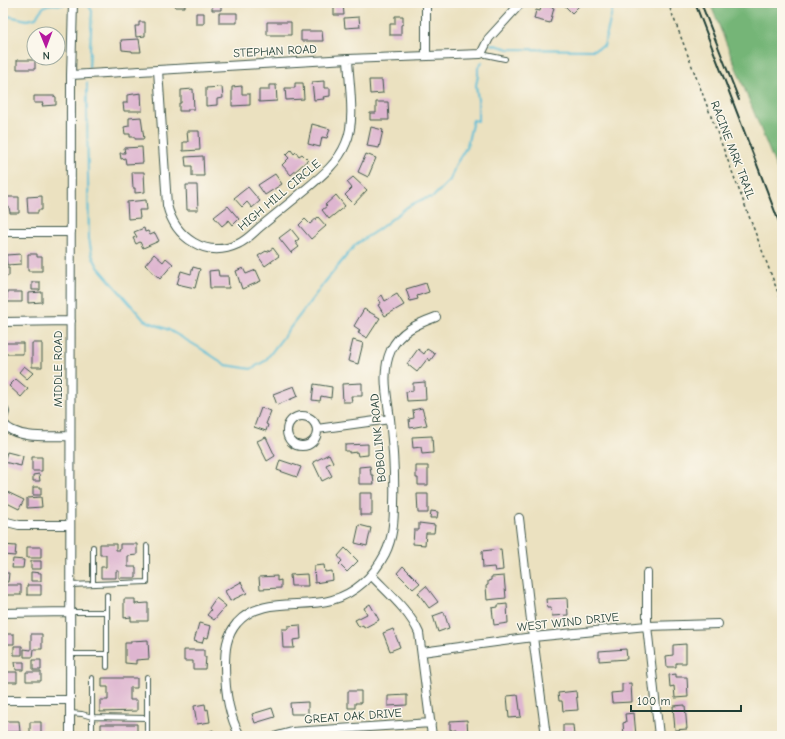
<svg xmlns="http://www.w3.org/2000/svg" width="785" height="739" font-family="'Comic Neue',sans-serif">
	<style>
		.forest { fill: #74b577; stroke: #4a7956 }
		.lines { fill: none; stroke-linecap: round; stroke-linejoin: round }
		.stream { stroke: #59bdd7; stroke-width: 2 }
		.building { fill: #deb5d0 }
		.lane-casing { stroke: #3e5649; stroke-width: 6 }
		.street-casing { stroke: #3e5649; stroke-width: 10 }
		.path { stroke: #3e5649; stroke-width: 1.5; stroke-dasharray: 3 3; stroke-linecap: butt }
		.lane { stroke: #fff; stroke-width: 4 }
		.street { stroke: #fff; stroke-width: 8 }
		.rail { stroke: #1f3d34; stroke-width: 2 }
		.labels { text-anchor: middle; dominant-baseline: central; stroke-width: 3; stroke-linejoin: round; paint-order: stroke }
		.street-label { font-size: 12px; fill: #1f3d34; stroke: #fbf7ec }
	</style>
	<rect width="100%" height="100%" fill="#fbf7ec"/>
	<filter id="ink" filterUnits="userSpaceOnUse"><feTurbulence type="fractalNoise" baseFrequency=".025" numOctaves="2"/><feDisplacementMap in="SourceGraphic" scale="8" xChannelSelector="R" yChannelSelector="G"/><feConvolveMatrix kernelMatrix="1 2 1 2 8 2 1 2 1" color-interpolation-filters="sRGB"/></filter>
	<filter id="wash" filterUnits="userSpaceOnUse"><feTurbulence type="fractalNoise" baseFrequency=".012" numOctaves="4" result="noise"/><feDisplacementMap in="SourceGraphic" scale="16" xChannelSelector="R" yChannelSelector="G"/><feGaussianBlur stdDeviation="0.9" result="paint"/><feColorMatrix in="noise" values="0 0 0 0 0 0 0 0 0 0 0 0 0 0 0 0 0 1.4 0 .05"/><feComposite in="paint" operator="in"/></filter>
	<g filter="url(#wash)">
		<rect width="100%" height="100%" fill="#ebe1c0"/>
		<path class="forest" d="M 710,3 L 782,3 L 782,182 Z"/>
		<g class="lines">
			<path class="stream" d="M 85,4 L 89,6 L 92,11 L 89,68
				M 3,15 L 27,20 L 36,18 C 44,3 47,3 63,5
				M 491,44 L 509,49 L 593,50 L 604,46 L 614,3
				M 87,83 L 87,113 L 89,239 L 92,255 L 98,267 L 144,320 L 169,330 L 200,348 L 226,365 L 251,369 L 265,361 L 325,282 L 356,244 L 379,229 L 407,207 L 423,199 L 433,197 L 450,180 L 456,164 L 467,146 L 473,120 L 478,121 L 478,100 L 476,85 L 478,76 L 478,67 L 482,62"/>
		</g>
		<g id="blocks">
			<path class="building" d="M 175,3 L 185,3 L 185,7 L 175,7 Z
				M 334,3 L 343,3 L 344,15 L 334,15 Z
				M 562,3 L 582,3 L 572,13 Z
				M 212,4 L 221,4 L 221,10 L 212,10 Z
				M 542,4 L 554,8 L 550,23 L 534,19 L 536,10 L 540,11 Z
				M 196,13 L 204,13 L 204,24 L 196,24 Z
				M 219,13 L 237,13 L 237,23 L 219,23 Z
				M 395,16 L 403,16 L 403,24 L 401,25 L 401,35 L 390,35 L 390,24 L 395,24 Z
				M 359,17 L 360,27 L 345,28 L 344,18 Z
				M 139,22 L 145,22 L 145,36 L 136,37 L 135,26 L 139,26 Z
				M 267,22 L 291,22 L 291,35 L 267,35 Z
				M 301,31 L 322,31 L 323,41 L 301,41 Z
				M 139,39 L 141,52 L 132,52 L 132,51 L 122,50 L 121,40 Z
				M 17,60 L 35,60 L 35,69 L 17,69 Z
				M 369,80 L 382,80 L 383,93 L 370,94 Z
				M 324,81 L 324,88 L 330,88 L 330,96 L 323,97 L 324,99 L 314,100 L 312,82 Z
				M 295,83 L 303,83 L 304,99 L 286,100 L 285,88 L 295,88 Z
				M 269,85 L 276,85 L 277,101 L 259,102 L 259,90 L 269,90 Z
				M 242,86 L 242,94 L 250,94 L 250,105 L 232,106 L 232,87 Z
				M 222,87 L 223,98 L 217,99 L 217,105 L 206,106 L 206,88 Z
				M 193,89 L 194,109 L 188,109 L 188,111 L 179,111 L 179,103 L 181,103 L 181,90 Z
				M 141,93 L 142,111 L 124,111 L 123,103 L 127,103 L 127,95 Z
				M 34,96 L 54,96 L 56,97 L 56,105 L 42,106 L 43,103 L 34,103 Z
				M 376,102 L 388,102 L 389,120 L 370,120 L 370,113 L 376,113 Z
				M 141,117 L 144,139 L 135,139 L 135,137 L 130,137 L 130,134 L 125,134 L 124,127 L 129,126 L 129,118 Z
				M 312,124 L 330,129 L 327,138 L 322,137 L 320,147 L 308,144 Z
				M 371,127 L 383,130 L 379,148 L 367,146 Z
				M 187,131 L 199,131 L 200,150 L 183,151 L 183,142 L 188,142 Z
				M 142,147 L 143,163 L 126,164 L 125,158 L 121,159 L 120,153 L 125,153 L 124,148 Z
				M 291,150 L 294,154 L 296,152 L 299,156 L 302,154 L 308,160 L 291,175 L 282,165 L 289,158 L 286,155 Z
				M 366,154 L 376,158 L 368,177 L 358,172 Z
				M 203,156 L 204,176 L 192,176 L 192,166 L 186,166 L 185,157 Z
				M 132,172 L 144,172 L 145,192 L 135,193 L 135,188 L 133,188 Z
				M 275,174 L 282,184 L 265,195 L 258,185 Z
				M 353,177 L 367,190 L 354,204 L 345,195 L 352,188 L 347,182 Z
				M 186,185 L 197,185 L 198,210 L 187,210 Z
				M 248,187 L 260,201 L 252,208 L 247,202 L 242,207 L 234,198 Z
				M 336,195 L 345,206 L 329,219 L 322,210 L 327,206 L 325,205 Z
				M 42,196 L 42,210 L 38,210 L 38,213 L 28,213 L 27,197 Z
				M 3,197 L 19,197 L 19,213 L 10,213 L 9,207 L 3,207 Z
				M 146,200 L 147,210 L 139,210 L 140,218 L 128,219 L 127,202 Z
				M 228,206 L 239,219 L 233,225 L 229,220 L 222,226 L 214,217 Z
				M 318,217 L 326,226 L 311,239 L 299,225 L 305,219 L 310,224 Z
				M 144,228 L 145,232 L 148,231 L 150,235 L 155,233 L 159,241 L 143,248 L 140,242 L 136,244 L 133,238 L 137,237 L 134,232 Z
				M 291,229 L 299,239 L 295,242 L 299,247 L 291,253 L 279,238 Z
				M 273,248 L 279,256 L 265,266 L 258,256 L 266,251 L 267,252 Z
				M 21,254 L 21,264 L 7,265 L 6,255 Z
				M 28,254 L 37,254 L 37,257 L 42,257 L 42,271 L 28,271 Z
				M 154,254 L 163,262 L 166,258 L 173,264 L 160,279 L 145,265 Z
				M 193,267 L 200,269 L 195,288 L 177,284 L 181,271 L 191,274 Z
				M 3,268 L 9,268 L 9,276 L 3,276 Z
				M 243,268 L 246,274 L 256,270 L 261,281 L 242,289 L 236,271 Z
				M 218,270 L 219,276 L 228,276 L 229,288 L 210,288 L 209,271 Z
				M 32,282 L 40,282 L 40,290 L 32,290 Z
				M 426,283 L 429,292 L 417,296 L 418,299 L 410,301 L 406,289 Z
				M 7,292 L 22,292 L 22,302 L 7,302 Z
				M 42,292 L 42,302 L 28,303 L 28,293 Z
				M 397,294 L 404,305 L 385,316 L 378,305 L 381,303 L 378,298 L 382,295 L 385,301 Z
				M 364,309 L 380,318 L 367,338 L 358,333 L 360,330 L 354,326 Z
				M 353,340 L 363,343 L 358,364 L 348,361 Z
				M 5,343 L 23,343 L 23,354 L 3,354 L 3,345 L 5,345 Z
				M 32,343 L 42,343 L 42,367 L 32,367 Z
				M 418,349 L 424,354 L 427,349 L 435,354 L 430,361 L 428,358 L 417,372 L 407,364 Z
				M 24,366 L 33,373 L 27,379 L 19,372 Z
				M 16,379 L 28,389 L 21,397 L 9,386 Z
				M 425,382 L 426,400 L 407,401 L 406,392 L 413,391 L 413,383 Z
				M 362,383 L 362,396 L 351,396 L 352,402 L 343,402 L 342,384 Z
				M 314,384 L 332,387 L 331,398 L 321,396 L 320,401 L 312,400 Z
				M 294,386 L 298,396 L 277,405 L 273,394 Z
				M 261,408 L 271,411 L 266,424 L 268,425 L 266,431 L 254,427 Z
				M 422,408 L 427,425 L 410,428 L 409,419 L 414,418 L 413,410 Z
				M 432,436 L 433,453 L 422,454 L 421,447 L 413,448 L 412,437 Z
				M 266,437 L 275,456 L 267,461 L 257,441 Z
				M 368,444 L 368,455 L 358,456 L 357,452 L 349,453 L 349,451 L 345,451 L 345,445 Z
				M 7,452 L 23,456 L 21,466 L 4,462 Z
				M 329,454 L 333,462 L 326,465 L 332,476 L 322,481 L 313,462 Z
				M 32,457 L 42,457 L 42,471 L 32,471 Z
				M 280,460 L 301,467 L 297,477 L 277,470 Z
				M 370,466 L 371,475 L 373,475 L 374,484 L 359,484 L 359,467 Z
				M 416,466 L 428,466 L 428,485 L 418,485 L 418,478 L 416,478 Z
				M 39,474 L 40,481 L 33,481 L 33,475 Z
				M 33,487 L 41,487 L 41,495 L 33,495 Z
				M 3,490 L 24,500 L 19,509 L 3,501 Z
				M 360,493 L 372,493 L 372,515 L 360,515 Z
				M 417,494 L 428,494 L 428,513 L 418,513 Z
				M 41,497 L 42,507 L 27,508 L 27,498 Z
				M 431,511 L 438,512 L 437,518 L 430,518 Z
				M 419,523 L 435,525 L 434,533 L 426,533 L 425,545 L 413,544 L 414,530 L 419,530 Z
				M 359,525 L 371,528 L 367,546 L 355,543 Z
				M 100,544 L 116,544 L 116,550 L 120,550 L 120,544 L 137,544 L 137,555 L 128,556 L 128,567 L 136,567 L 136,578 L 119,578 L 119,571 L 116,571 L 116,578 L 101,578 L 101,567 L 106,567 L 106,555 L 100,555 Z
				M 3,545 L 16,546 L 15,556 L 3,555 Z
				M 27,547 L 41,547 L 41,558 L 27,558 Z
				M 345,548 L 358,561 L 347,572 L 339,564 L 342,561 L 338,556 Z
				M 501,549 L 503,570 L 495,571 L 494,567 L 483,568 L 482,551 Z
				M 13,559 L 24,560 L 23,568 L 12,568 Z
				M 31,561 L 41,561 L 41,569 L 31,569 Z
				M 324,565 L 325,572 L 332,571 L 333,580 L 315,583 L 314,566 Z
				M 403,566 L 420,583 L 413,589 L 397,573 Z
				M 31,572 L 41,573 L 41,581 L 31,581 Z
				M 3,573 L 9,573 L 8,582 L 3,582 Z
				M 307,574 L 308,586 L 291,586 L 290,575 Z
				M 277,576 L 277,581 L 281,580 L 281,588 L 260,589 L 259,577 Z
				M 504,576 L 506,598 L 487,600 L 486,586 L 488,585 L 488,581 L 491,580 L 491,577 Z
				M 241,582 L 247,593 L 230,601 L 225,591 Z
				M 4,585 L 21,585 L 21,595 L 4,595 Z
				M 27,585 L 41,585 L 41,595 L 27,595 Z
				M 426,586 L 438,602 L 429,608 L 418,593 Z
				M 216,598 L 226,606 L 214,620 L 207,615 L 211,610 L 209,608 Z
				M 567,598 L 568,615 L 552,616 L 551,608 L 547,608 L 546,599 Z
				M 124,599 L 135,599 L 135,604 L 148,603 L 148,621 L 131,621 L 131,617 L 124,618 Z
				M 370,604 L 379,620 L 364,628 L 363,625 L 359,627 L 355,620 L 367,614 L 364,608 Z
				M 507,604 L 508,623 L 494,625 L 492,608 L 498,607 L 498,605 Z
				M 444,612 L 449,628 L 438,632 L 433,616 Z
				M 199,623 L 211,626 L 208,638 L 204,637 L 202,643 L 194,641 Z
				M 300,625 L 301,639 L 293,640 L 294,648 L 283,648 L 282,629 L 288,629 L 288,626 Z
				M 393,629 L 400,647 L 390,651 L 383,633 Z
				M 3,634 L 14,634 L 14,644 L 3,644 Z
				M 31,634 L 42,634 L 42,649 L 34,649 L 33,657 L 24,657 L 24,649 L 31,650 Z
				M 148,640 L 149,659 L 136,660 L 136,664 L 125,663 L 125,643 L 131,643 L 131,641 Z
				M 686,644 L 686,663 L 676,663 L 676,667 L 667,667 L 666,656 L 673,655 L 673,645 Z
				M 14,646 L 22,646 L 22,655 L 14,655 Z
				M 626,649 L 627,659 L 599,661 L 599,651 Z
				M 184,650 L 204,650 L 204,657 L 206,657 L 205,669 L 193,669 L 193,661 L 184,661 Z
				M 33,660 L 41,660 L 41,670 L 33,670 Z
				M 15,662 L 24,662 L 24,670 L 16,670 Z
				M 3,672 L 17,672 L 17,682 L 3,682 Z
				M 26,672 L 41,672 L 41,681 L 26,681 Z
				M 676,674 L 676,677 L 687,677 L 688,697 L 675,698 L 674,686 L 670,687 L 669,675 Z
				M 102,678 L 137,678 L 137,688 L 130,688 L 130,700 L 137,700 L 137,711 L 100,712 L 100,700 L 108,700 L 108,687 L 102,687 Z
				M 631,683 L 632,702 L 612,703 L 611,693 L 622,692 L 622,684 Z
				M 348,691 L 361,691 L 361,703 L 355,703 L 355,708 L 348,708 Z
				M 576,691 L 578,710 L 563,711 L 562,701 L 559,701 L 558,693 Z
				M 407,695 L 407,705 L 388,706 L 388,696 Z
				M 518,695 L 521,717 L 509,718 L 507,696 Z
				M 308,702 L 308,714 L 291,714 L 290,703 Z
				M 205,704 L 206,710 L 208,709 L 210,722 L 197,724 L 194,706 Z
				M 685,705 L 687,729 L 675,730 L 673,706 Z
				M 272,708 L 275,717 L 255,723 L 252,714 Z
				M 634,713 L 636,736 L 624,736 L 623,723 L 626,722 L 625,714 Z
				M 467,720 L 468,736 L 458,736 L 458,735 L 456,735 L 456,729 L 450,730 L 450,721 Z
				M 3,721 L 19,721 L 20,732 L 3,732 Z
				M 30,722 L 41,722 L 41,736 L 30,736 Z
				M 101,724 L 137,724 L 137,735 L 129,735 L 129,736 L 107,736 L 107,734 L 101,734 Z
				M 563,725 L 573,725 L 574,736 L 563,736 Z
				M 213,730 L 215,736 L 199,736 Z"/>
		</g>
	</g>
	<g filter="url(#ink)">
		<use href="#blocks" fill-opacity="0" stroke="#3e5649" stroke-width="1"/>
		<g class="lines">
			<g class="lane-casing">
				<path id="lane" d="M 481,54 L 505,59
					M 93,547 L 93,584
					M 70,585 L 147,582 L 147,546
					M 70,612 L 107,612
					M 70,654 L 107,654
					M 107,667 L 107,595
					M 92,678 L 92,736
					M 70,713 L 82,714 L 92,717 L 147,718
					M 147,736 L 147,677"/>
			</g>
			<g class="street-casing">
				<path id="street" d="M 426,56 L 426,3
					M 158,70 L 167,205 C 175,238 206,259 238,244 C 247,240 253,233 260,227 C 271,218 282,209 293,200 C 312,183 336,168 346,143 C 356,121 349,84 348,59
					M 71,75 L 348,59 L 481,54 L 489,38 L 521,3
					M 3,232 L 71,232
					M 3,322 L 71,321
					M 3,406 L 5,412 L 3,418
					M287 431a15 15 0 1 1 30 0a15 15 0 1 1-30 0Z
					M 3,423 C 15,440 52,436 70,436
					M 317,429 L 390,419
					M 519,518 L 533,637 L 546,736
					M 3,521 L 19,525 L 70,525
					M 647,573 L 647,626 L 659,736
					M 371,575 C 388,593 409,610 419,633 L 432,736
					M 3,613 L 70,612
					M 422,652 L 533,637 L 647,626 L 718,624
					M 3,700 L 70,700
					M 70,736 L 71,75 L 73,3
					M 240,736 C 228,714 225,691 225,666 C 225,650 226,636 237,623 C 261,596 300,609 332,600 C 356,593 374,575 385,554 C 393,538 394,521 394,503 C 395,475 393,447 390,419 C 387,396 381,372 391,350 C 400,331 417,324 436,317
					M 277,736 L 292,732 L 431,723"/>
			</g>
			<path class="path" d="M 668,3 L 782,303"/>
			<use href="#lane" class="lane"/>
			<use href="#street" class="street"/>
			<path class="rail" d="M 695,3 L 782,230
				M 701,3 L 739,100"/>
		</g>
	</g>
	<g class="labels">
		<g class="street-label">
			<text transform="translate(275 51) rotate(-3)">STEPHAN ROAD</text>
			<text transform="translate(733 150) rotate(69)">RACINE MRK TRAIL</text>
			<text transform="translate(279 195) rotate(-40)">HIGH HILL CIRCLE</text>
			<text transform="translate(58 369) rotate(-90)">MIDDLE ROAD</text>
			<text transform="translate(378 438) rotate(-95)">BOBOLINK ROAD</text>
			<text transform="translate(568 622) rotate(-6)">WEST WIND DRIVE</text>
			<text transform="translate(353 716) rotate(-4)">GREAT OAK DRIVE</text>
		</g>
	</g>
	<rect width="785" height="739" fill="none" stroke="#fbf7ec" stroke-width="16"/>
	<g transform="translate(46 46) rotate(179)"><circle r="19" fill="#fbf7ec" stroke="#a3ada2"/>
	<path d="M0-3L7 15L0 10L-7 15Z" fill="#b5179e"/>
	<text y="-6" font-size="11" font-weight="bold" text-anchor="middle" fill="#1f3d34">N</text>
	</g>
	<path d="M631 705v6h110v-6" fill="none" stroke="#1f3d34" stroke-width="2"/>
	<text x="637" y="705" font-size="12" fill="#1f3d34" stroke="#fbf7ec" stroke-width="3" paint-order="stroke">100 m</text>
</svg>
